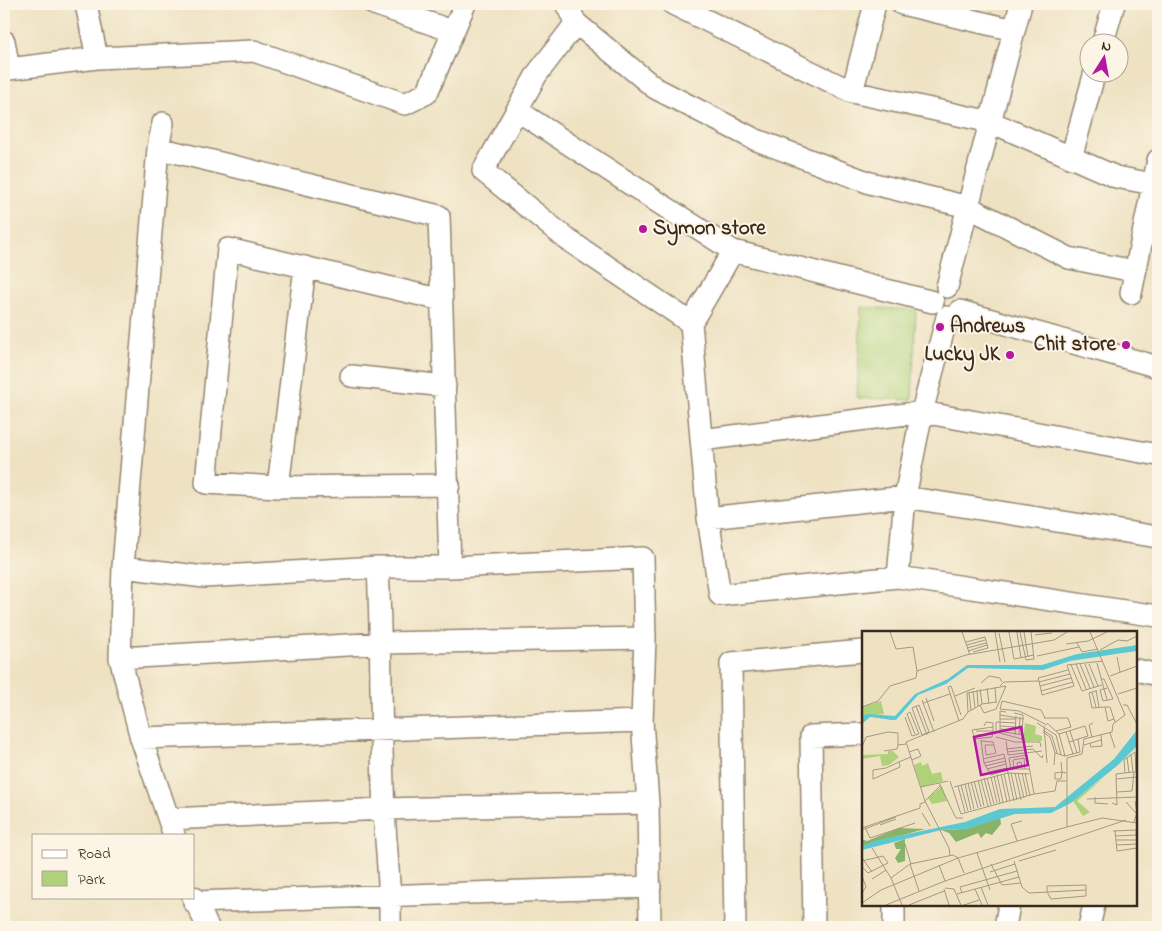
<svg xmlns="http://www.w3.org/2000/svg" width="1162" height="931" font-family="'Indie Flower',sans-serif">
	<style>
		.green { fill: #aed17a; stroke: #747e4c }
		.lines { fill: none; stroke-linecap: round; stroke-linejoin: round }
		.street-casing { stroke: #948670; stroke-width: 24 }
		.street { stroke: #fff; stroke-width: 21 }
		.poi-dot { fill: #b5179e; stroke: #fcf5e5; stroke-width: 2 }
		.labels { text-anchor: middle; dominant-baseline: central; stroke-width: 4; stroke-linejoin: round; paint-order: stroke }
		.poi-label { font-size: 21px; font-weight: bold; fill: #3b2a1e; stroke: #fcf5e5; text-anchor: start }
		.inset-river { fill: none; stroke: #5cc9d2; stroke-width: 2.5 }
		.inset-road { fill: none; stroke: #a69881; stroke-width: 1 }
		.view { fill: #b5179e; fill-opacity: 0.15; stroke: #b5179e; stroke-width: 2.5 }
		.inset-edge { fill: none; stroke: #3b2a1e; stroke-width: 2.5 }
	</style>
	<rect width="100%" height="100%" fill="#fcf5e5"/>
	<filter id="ink" filterUnits="userSpaceOnUse"><feTurbulence type="fractalNoise" baseFrequency=".02" numOctaves="2"/><feDisplacementMap in="SourceGraphic" scale="10" xChannelSelector="R" yChannelSelector="G"/><feConvolveMatrix kernelMatrix="1 2 1 2 8 2 1 2 1" color-interpolation-filters="sRGB"/></filter>
	<filter id="wash" filterUnits="userSpaceOnUse"><feTurbulence type="fractalNoise" baseFrequency=".0096" numOctaves="4" result="noise"/><feDisplacementMap in="SourceGraphic" scale="20" xChannelSelector="R" yChannelSelector="G"/><feGaussianBlur stdDeviation="1.12" result="paint"/><feColorMatrix in="noise" values="0 0 0 0 0 0 0 0 0 0 0 0 0 0 0 0 0 1.4 0 .05"/><feComposite in="paint" operator="in"/></filter>
	<g filter="url(#wash)">
		<rect width="100%" height="100%" fill="#eee2c3"/>
		<path class="green" d="M 861,307 L 916,310 L 912,400 L 857,398 Z"/>
	</g>
	<g filter="url(#ink)">
		<g class="lines">
			<g class="street-casing">
				<path id="street" d="M 86,4 L 97,58
					M 374,4 L 452,31
					M 566,4 L 576,23 L 655,88 L 754,139 L 870,183 L 968,207 L 1069,258 L 1134,271
					M 673,4 L 852,92 L 991,122 L 1116,177 L 1158,185
					M 902,4 L 1014,30
					M 576,23 L 537,74 L 483,171 L 568,240 L 691,323
					M 4,41 L 9,69 L 97,58 L 254,51 L 405,104 L 427,93 L 465,4
					M 1103,42 L 1114,4
					M 852,92 L 875,4
					M 518,111 L 733,251 L 933,302
					M 163,123 L 158,148 L 123,567 L 120,658 L 141,738 L 174,835
					M 158,148 L 439,216 L 450,567
					M 1071,158 L 1095,72
					M 733,251 L 691,323 L 708,518 L 720,595 L 898,577 L 1158,616
					M 947,287 L 1021,4
					M 1131,293 L 1158,160
					M 442,300 L 228,249 L 206,483 L 278,487 L 449,485
					M 960,311 L 1158,367
					M 351,376 L 445,386
					M 701,440 L 922,412 L 1158,455
					M 278,487 L 305,267
					M 708,518 L 905,497 L 1158,537
					M 123,567 L 204,577 L 378,567 L 450,567 L 643,558 L 645,638 L 642,721 L 648,803 L 650,927
					M 378,567 C 382,648 380,729 384,810 C 386,849 391,888 390,927
					M 898,577 L 905,497 L 922,412 L 947,317
					M 120,658 L 382,643 L 645,638
					M 1136,670 L 1158,675
					M 141,738 L 642,721
					M 169,819 L 384,809 L 648,803
					M 193,897 L 208,927
					M 194,902 L 650,887
					M 735,927 L 731,663 L 863,651
					M 814,927 L 811,736 L 863,734
					M 894,927 L 894,905
					M 1005,927 L 1009,905
					M 1089,927 L 1094,905"/>
			</g>
			<use href="#street" class="street"/>
		</g>
	</g>
	<g class="poi-dot">
		<circle cx="643" cy="229" r="5"/>
		<circle cx="940" cy="327" r="5"/>
		<circle cx="1126" cy="345" r="5"/>
		<circle cx="1010" cy="355" r="5"/>
	</g>
	<g class="labels">
		<g class="poi-label">
			<text x="653" y="229">Symon store</text>
			<text x="950" y="327">Andrews</text>
			<text x="1116" y="345" text-anchor="end">Chit store</text>
			<text x="1000" y="355" text-anchor="end">Lucky JK</text>
		</g>
	</g>
	<g transform="translate(862 631)">
		<rect width="275" height="275" fill="#eee2c3"/>
		<path d="M 19,70 L 22,83 L 0,85 L 0,76 ZM 163,92 L 174,95 L 173,103 L 180,105 L 180,110 L 161,110 ZM 26,120 L 31,120 L 37,126 L 27,134 L 20,135 L 18,125 L 0,128 L 0,124 L 26,123 ZM 59,131 L 60,135 L 66,132 L 70,143 L 79,141 L 81,150 L 59,156 L 52,134 ZM 243,146 L 215,170 L 228,181 L 221,185 L 211,170 ZM 80,155 L 85,170 L 70,173 L 66,167 Z" fill="#aed17a"/>
		<path d="M 138,186 L 139,193 L 130,204 L 124,202 L 119,207 L 116,202 L 94,211 L 87,202 L 79,199 L 104,198 ZM 37,197 L 63,198 L 0,215 L 0,208 L 5,210 ZM 43,208 L 43,230 L 36,232 L 33,227 L 39,218 L 34,218 L 32,212 Z" fill="#8ab36a"/>
		<path d="M 275,14 L 274,20 L 208,30 L 181,39 L 106,37 L 84,53 L 56,64 L 34,89 L 8,86 L 0,93 L 0,85 L 6,83 L 33,85 L 53,63 L 86,48 L 105,34 L 180,34 L 215,23 ZM 275,99 L 275,115 L 256,134 L 209,172 L 189,182 L 153,183 L 104,198 L 79,199 L 0,219 L 0,215 L 16,209 L 103,191 L 138,178 L 193,176 L 252,128 Z" fill="#5cc9d2"/>
		<path class="inset-river" d="M 13,85 L 31,88"/>
		<path class="inset-road" d="M 28,1 L 34,18 L 51,16 L 55,40 L 104,24 L 192,9 L 205,1M 100,1 L 108,24M 133,1 L 138,31M 147,1 L 152,28 L 172,24M 155,1 L 159,27M 158,1 L 164,29 L 172,28 L 169,1M 162,1 L 166,26M 137,2 L 143,31M 173,4 L 190,2M 104,11 L 123,6 L 126,17 L 111,21M 215,12 L 220,21 L 236,18M 204,13 L 226,10 L 245,1M 105,14 L 123,9M 105,17 L 124,12M 238,19 L 256,9 L 265,10 L 275,5M 106,20 L 125,14M 175,25 L 217,16M 255,26 L 258,41M 235,32 L 245,69M 214,33 L 224,58M 218,33 L 228,57M 223,33 L 232,56M 227,33 L 236,55M 209,34 L 220,60 L 240,54M 248,45 L 275,35M 239,48 L 242,48 L 251,68 L 241,70 L 238,59 L 245,57M 177,50 L 180,64 L 212,55 L 205,34 L 241,30M 177,50 L 176,47 L 206,39M 177,51 L 208,43M 119,52 L 127,45 L 138,47 L 140,51M 138,55 L 142,51 L 177,50M 178,55 L 209,47M 133,56 L 134,71M 125,57 L 127,72M 118,58 L 120,73M 115,59 L 116,75M 234,59 L 237,76M 111,60 L 113,77M 179,60 L 211,51M 234,60 L 227,62 L 230,77 L 243,76M 230,61 L 234,76M 107,62 L 109,79M 256,63 L 275,57M 93,65 L 113,57M 64,67 L 72,90M 60,69 L 72,101M 61,72 L 88,63M 57,74 L 67,101 L 60,104 L 50,77 ZM 118,74 L 122,82 L 134,78 L 144,55M 261,74 L 265,74 L 275,93M 54,75 L 65,104M 0,76 L 16,70 L 28,55 L 54,47 L 55,40M 106,81 L 105,62 L 144,55M 106,81 L 120,73 L 135,71M 152,82 L 161,84 L 160,109M 45,83 L 53,103M 138,84 L 162,88M 43,86 L 50,105 L 57,103 L 48,81 L 45,83M 182,87 L 206,87 L 209,96 L 194,100M 183,87 L 179,79 L 140,70 L 138,78 L 157,80 L 185,94M 138,88 L 154,88M 252,88 L 246,90 L 243,76 L 248,76 L 253,91M 97,90 L 86,56 L 89,55 L 99,84M 154,92 L 134,91 L 134,101 L 160,108M 175,92 L 194,104 L 199,124M 185,92 L 197,103 L 203,125M 122,95 L 124,91 L 131,92 L 131,100 L 130,106 L 113,108 L 110,99 L 131,96M 138,95 L 153,96M 182,95 L 185,132M 138,98 L 153,99M 181,99 L 190,105 L 195,122M 114,100 L 131,100M 137,100 L 161,104M 138,100 L 138,80 L 144,81M 208,100 L 215,122M 181,101 L 188,106 L 193,122 L 192,134M 204,101 L 211,123M 248,102 L 253,117M 197,103 L 223,95 L 226,105 L 207,111M 115,104 L 130,103M 153,104 L 154,85M 157,104 L 158,86M 134,106 L 153,111M 230,106 L 227,94 L 231,92M 119,109 L 122,132 L 129,144 L 146,139M 119,110 L 131,111 L 134,122M 144,110 L 146,124 L 180,120M 153,111 L 178,111 L 179,116M 228,112 L 229,116 L 240,115 L 239,104M 132,114 L 123,114 L 124,124 L 134,122M 222,114 L 239,109M 0,116 L 4,106 L 26,101 L 36,102 L 36,114M 144,118 L 171,115M 22,120 L 35,118 L 36,114 L 44,113M 47,121 L 56,118 L 59,125 L 50,129M 145,121 L 171,118 L 180,127 L 181,124M 193,122 L 203,125 L 218,121 L 216,108M 269,123 L 271,141M 265,126 L 267,142M 121,128 L 142,123 L 152,170M 37,131 L 38,136 L 11,148 L 11,139 L 24,137 L 39,130 L 49,126M 199,131 L 200,141 L 199,148 L 193,148 L 193,142 L 200,141 L 204,142M 122,132 L 143,127M 123,135 L 144,130M 125,138 L 144,133M 152,138 L 151,129 L 162,127 L 163,138M 156,138 L 155,132 L 159,131 L 160,138M 127,141 L 145,137M 149,142 L 155,169M 153,142 L 159,169M 156,142 L 162,167M 160,142 L 165,165M 163,142 L 168,165M 139,143 L 145,171M 142,143 L 148,170M 135,144 L 141,171M 132,145 L 138,172M 129,146 L 135,172M 122,147 L 129,174M 125,147 L 132,173M 254,148 L 275,146M 116,149 L 122,175M 119,149 L 126,175M 88,150 L 99,183 L 172,163 L 165,124 L 147,127 L 149,138 L 167,138M 112,150 L 119,176M 109,151 L 116,177M 77,152 L 94,187 L 101,187M 106,152 L 112,178M 103,153 L 109,179M 99,154 L 106,180M 96,155 L 103,181M 59,156 L 86,150M 92,156 L 146,142 L 167,143M 255,161 L 270,160 L 272,141M 172,163 L 193,160 L 195,150 L 204,150M 233,166 L 233,172 L 246,173M 225,168 L 275,166M 63,170 L 79,154M 264,171 L 275,183M 250,172 L 255,174 L 254,143 L 271,141 L 274,141 L 273,121 L 262,129 L 263,142M 60,182 L 68,195M 272,191 L 275,182 L 273,170M 18,194 L 34,188M 3,196 L 8,207 L 53,192M 205,196 L 240,187 L 275,192M 0,197 L 58,177 L 58,173 L 63,171M 0,199 L 34,186M 251,200 L 275,199M 253,200 L 255,220 L 275,217 L 274,200M 253,205 L 274,204M 254,209 L 275,209M 155,210 L 149,193 L 160,190M 43,213 L 49,233M 254,214 L 275,213M 10,217 L 29,247 L 40,274M 115,222 L 128,259M 88,225 L 87,217 L 63,170 L 44,111 L 101,88 L 106,81M 0,227 L 10,241M 0,230 L 21,225 L 26,232 L 6,242 L 0,236M 152,230 L 160,256 L 167,262 L 224,259M 157,230 L 194,219M 48,233 L 57,260M 129,233 L 140,254 L 159,252M 128,241 L 153,233M 0,245 L 4,256 L 0,262M 29,247 L 48,233 L 91,224 L 96,227 L 102,242M 10,248 L 24,239M 83,250 L 264,189M 224,254 L 224,265 L 189,268 L 185,261 L 185,255 ZM 119,256 L 126,274M 83,257 L 92,258 L 99,274M 82,258 L 87,274M 113,258 L 120,274M 100,262 L 98,256 L 155,240M 95,263 L 157,246M 0,272 L 19,259 L 96,227 L 205,196 L 205,127 L 220,123 L 222,108 L 250,101 L 251,93 L 263,84 L 228,1M 24,274 L 83,250 L 77,234M 47,274 L 82,260M 102,274 L 117,269"/>
		<path class="view" d="M 159,96 L 166,134 L 119,144 L 112,106 Z"/>
		<rect width="275" height="275" class="inset-edge"/>
	</g>
	<rect width="1162" height="931" fill="none" stroke="#fcf5e5" stroke-width="20"/>
	<rect x="32" y="834" width="162" height="65" fill="#fcf5e5" stroke="#afa495"/>
	<rect x="42" y="850" width="25" height="8" fill="#ffffff" stroke="#afa495"/>
	<text x="78" y="858" font-size="15" fill="#3b2a1e">Road</text>
	<rect x="42" y="871" width="25" height="15" fill="#aed17a" stroke="#afa495"/>
	<text x="78" y="884" font-size="15" fill="#3b2a1e">Park</text>
	<g transform="translate(1104 58) rotate(11)"><circle r="24" fill="#fcf5e5" stroke="#afa495"/>
	<path d="M0-4L9 19L0 12L-9 19Z" fill="#b5179e"/>
	<text y="-8" font-size="14" font-weight="bold" text-anchor="middle" fill="#3b2a1e">N</text>
	</g>
</svg>
